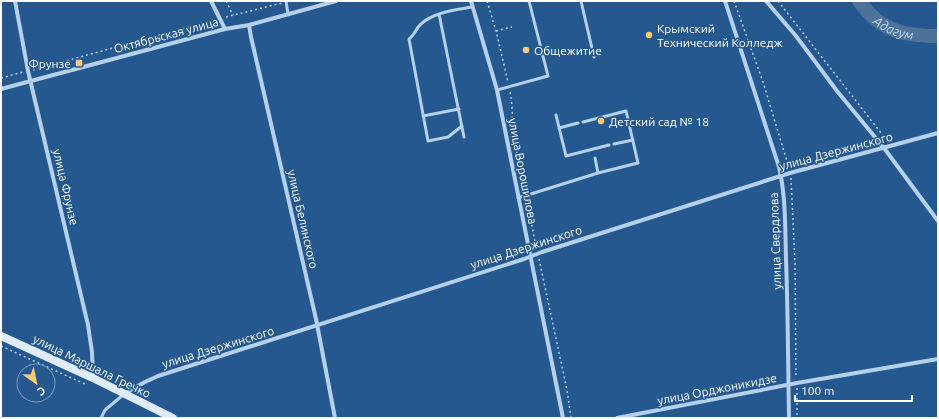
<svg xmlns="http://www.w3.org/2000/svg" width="939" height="419" font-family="Ubuntu,sans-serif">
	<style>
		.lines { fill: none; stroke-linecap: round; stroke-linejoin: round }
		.river { stroke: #4e7298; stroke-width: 14 }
		.path { stroke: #b4d0eb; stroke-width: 1.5; stroke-dasharray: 2 3; stroke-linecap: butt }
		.service { stroke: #b4d0eb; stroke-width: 3 }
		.minor { stroke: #b4d0eb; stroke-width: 4 }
		.secondary { stroke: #dfecf9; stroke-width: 8 }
		.poi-dot { fill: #f6cb78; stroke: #24588e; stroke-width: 1.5 }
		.labels { text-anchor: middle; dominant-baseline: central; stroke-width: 3; stroke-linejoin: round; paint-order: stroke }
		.poi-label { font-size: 12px; fill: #fff; stroke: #24588e; text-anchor: start }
		.street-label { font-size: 12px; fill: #fff; stroke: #24588e }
		.water-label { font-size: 13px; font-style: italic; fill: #c0d9f2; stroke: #24588e }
	</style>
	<rect width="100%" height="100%" fill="#24588e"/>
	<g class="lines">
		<path class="river" id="s1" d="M 859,1 C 881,31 902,36 938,36"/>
		<path class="path" d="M 226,1 L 233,15
			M 487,1 L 496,31 L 508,82
			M 734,1 L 763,82 L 789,168
			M 778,1 L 885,138
			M 226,17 L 282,3
			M 496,31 L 512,27
			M 33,70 L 214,20
			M 1,78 L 23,72
			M 510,92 C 513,106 512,118 513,132 C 516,152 521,171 525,190
			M 791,178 L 795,263 L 796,378
			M 527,200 L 536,247
			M 539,259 L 567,390 L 571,418
			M 1,346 L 87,385
			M 797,388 L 797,418"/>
		<path class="service" d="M 286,1 L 288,14
			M 581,1 L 594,57
			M 439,14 L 464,137
			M 497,90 L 548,76 L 529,1
			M 556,115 L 566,156 L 609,145
			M 423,116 L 459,109
			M 462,126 L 448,137 L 428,141 L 409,39 C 415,35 416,28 421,24 C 434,12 456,10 472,7
			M 559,128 L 578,123
			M 614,144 L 633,140
			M 595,158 L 598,173
			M 518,198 L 598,173 L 638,163 L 626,111 L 583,122
			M 101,418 L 105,410 L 123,395"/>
		<path class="minor" d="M 15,1 L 28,71 L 88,325 L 92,352 L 93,378
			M 211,1 L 225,29
			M 471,1 L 497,90 L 563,418
			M 725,1 L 779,167 C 786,197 785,228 786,259 C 788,312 788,365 789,418
			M 766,1 L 796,36 L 837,91 L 884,148 L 938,221
			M 249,25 L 251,37 L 316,319 L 335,418
			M 1,89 L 225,29 L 249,25 L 336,1
			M 125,393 L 145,382 L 158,376 L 524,259 L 542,252 L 790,173 L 938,133
			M 617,418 L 797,383 L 938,359"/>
		<path class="secondary" d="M 1,336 L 93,378 L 173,418"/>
	</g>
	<g class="poi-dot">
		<circle cx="649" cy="35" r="4"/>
		<circle cx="526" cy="50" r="4"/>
		<rect x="75" y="59" width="8" height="8" rx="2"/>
		<circle cx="601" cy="121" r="4"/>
	</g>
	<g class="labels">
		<g class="poi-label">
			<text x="657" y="28">Крымский<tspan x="657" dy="14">Технический Колледж</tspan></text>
			<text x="534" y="50">Общежитие</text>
			<text x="71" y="63" text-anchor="end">Фрунзе</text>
			<text x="609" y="121">Детский сад № 18</text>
		</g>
		<g class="street-label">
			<text transform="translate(166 35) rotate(-15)">Октябрьская улица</text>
			<text transform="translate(836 151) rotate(-15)">улица Дзержинского</text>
			<text transform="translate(523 171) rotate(79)">улица Ворошилова</text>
			<text transform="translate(66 187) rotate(77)">улица Фрунзе</text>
			<text transform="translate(303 219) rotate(77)">улица Белинского</text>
			<text transform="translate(775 241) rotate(-92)">улица Свердлова</text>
			<text transform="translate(526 247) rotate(-18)">улица Дзержинского</text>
			<text transform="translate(218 347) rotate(-17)">улица Дзержинского</text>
			<text transform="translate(92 366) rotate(26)">улица Маршала Гречко</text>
			<text transform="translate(717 389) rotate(-11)">улица Орджоникидзе</text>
		</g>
		<g class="water-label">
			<text stroke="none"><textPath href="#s1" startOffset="45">Адагум</textPath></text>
		</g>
	</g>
	<rect width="939" height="419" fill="none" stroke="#ffffff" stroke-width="4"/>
	<g transform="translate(36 383) rotate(147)"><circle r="19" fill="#24588e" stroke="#7c9bbb"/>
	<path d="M0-3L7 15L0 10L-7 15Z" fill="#f6cb78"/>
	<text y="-6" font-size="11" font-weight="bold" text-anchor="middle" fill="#ffffff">С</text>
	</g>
	<path d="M795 395v6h117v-6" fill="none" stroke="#ffffff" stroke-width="2"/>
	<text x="801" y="395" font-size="12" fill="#ffffff" stroke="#24588e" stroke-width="3" paint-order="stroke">100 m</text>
</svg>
